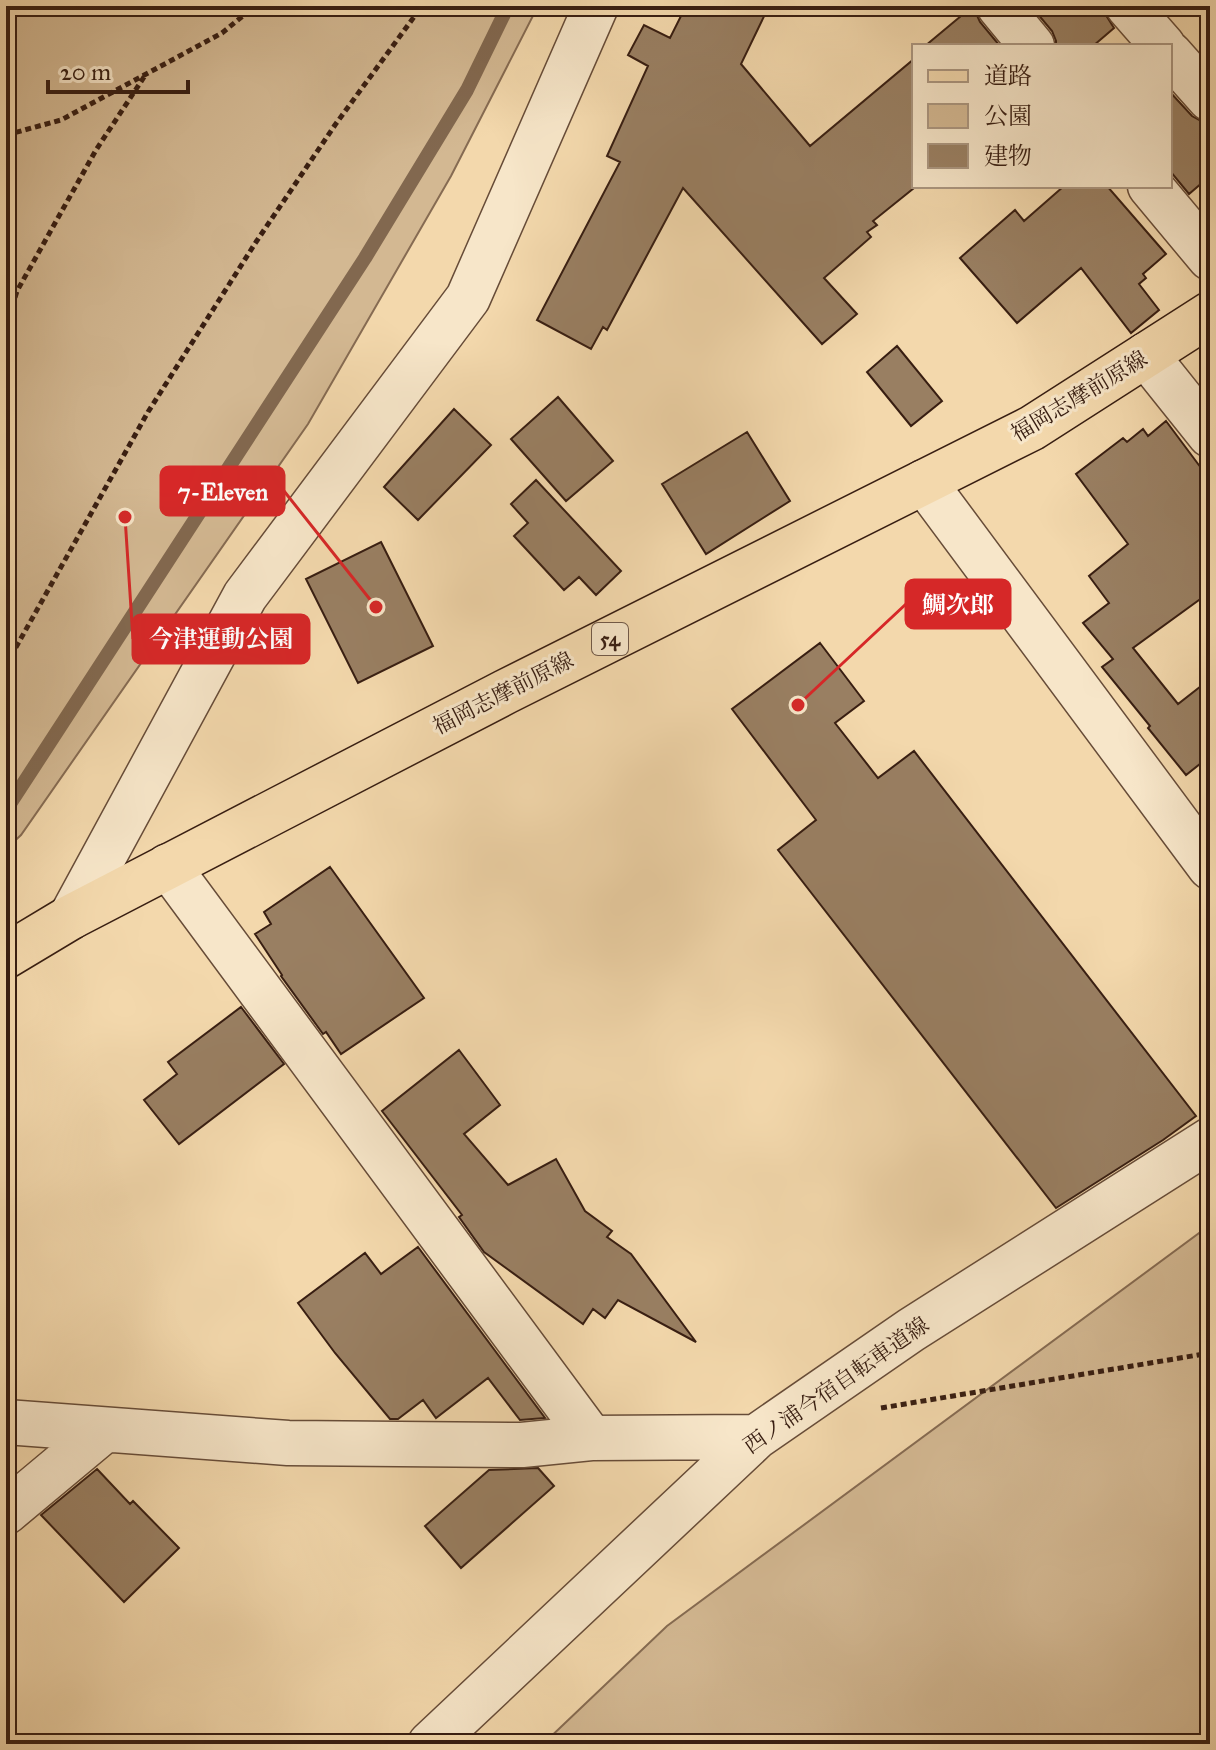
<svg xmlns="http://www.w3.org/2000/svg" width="1216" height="1750" font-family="'IM FELL Great Primer','Noto Serif JP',serif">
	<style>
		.green { fill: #d3b892; stroke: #866b52; stroke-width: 2 }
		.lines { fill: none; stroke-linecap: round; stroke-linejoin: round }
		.stream { stroke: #82684f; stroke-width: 14 }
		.building { fill: #997f62; stroke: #381e12; stroke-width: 2 }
		.minor-casing { stroke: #674c38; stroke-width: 47 }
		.major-casing { stroke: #381e12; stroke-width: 47 }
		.path { stroke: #381e12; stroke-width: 5; stroke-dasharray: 6 4; stroke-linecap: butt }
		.minor { stroke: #f7e6c9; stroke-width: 44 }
		.major { stroke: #f3d8ac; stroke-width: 44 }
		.labels { text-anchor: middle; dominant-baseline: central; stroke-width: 6; stroke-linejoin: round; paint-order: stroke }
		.shield { fill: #f7e6c9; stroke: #715a49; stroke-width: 2 }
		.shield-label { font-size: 20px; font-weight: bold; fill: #381e12 }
		.street-label { font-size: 22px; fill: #381e12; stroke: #f7e6c9 }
		.leader { fill: none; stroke: #d62828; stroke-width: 3 }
		.callout-dot { fill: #d62828; stroke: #f7e6c9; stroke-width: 3 }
		.callout { fill: #d62828; stroke: #d62828; stroke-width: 3 }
		.callout-label { font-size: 24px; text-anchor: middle; font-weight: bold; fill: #fff }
	</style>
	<rect width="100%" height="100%" fill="#f3d8ac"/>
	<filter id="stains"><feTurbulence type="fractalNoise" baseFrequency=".0025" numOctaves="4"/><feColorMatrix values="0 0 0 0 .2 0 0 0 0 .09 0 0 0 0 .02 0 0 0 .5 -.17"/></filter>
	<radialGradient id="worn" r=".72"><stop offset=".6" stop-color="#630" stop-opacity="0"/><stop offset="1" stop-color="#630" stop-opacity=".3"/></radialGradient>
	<path class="green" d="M 6,6 L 538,6 L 451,176 L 308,424 L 21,835 L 6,849 Z
		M 1210,1225 L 1210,1744 L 543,1744 L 667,1626 Z"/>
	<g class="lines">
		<path class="stream" d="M 6,810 L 365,258 L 467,90 L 508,6"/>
	</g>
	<path class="building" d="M 686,6 L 769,6 L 741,64 L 810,146 L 914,59 L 914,188 L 873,221 L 877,225 L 867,232 L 871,237 L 824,278 L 857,314 L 822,344 L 683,188 L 607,330 L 603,327 L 591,349 L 537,320 L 620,162 L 607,156 L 648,66 L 628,55 L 644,25 L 670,38 Z
		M 973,6 L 975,6 L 975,11 L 980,22 L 1000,46 L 925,46 Z
		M 1031,6 L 1104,6 L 1104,12 L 1114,28 L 1093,46 L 1056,46 L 1056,41 L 1052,31 Z
		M 1170,92 L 1192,116 L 1210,126 L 1210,176 L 1189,194 L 1170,171 Z
		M 1064,186 L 1107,186 L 1166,254 L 1143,274 L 1146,278 L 1139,284 L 1159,310 L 1131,333 L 1081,268 L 1017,323 L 960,258 L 1015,210 L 1024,221 Z
		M 897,346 L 942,401 L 911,426 L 867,372 Z
		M 558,397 L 613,461 L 566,501 L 511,439 Z
		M 454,409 L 491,445 L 418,520 L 384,487 Z
		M 1166,421 L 1210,480 L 1210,592 L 1133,648 L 1178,704 L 1210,679 L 1210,756 L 1186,775 L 1148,728 L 1150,726 L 1102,667 L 1113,659 L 1083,623 L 1109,603 L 1089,576 L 1128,544 L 1076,474 L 1123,438 L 1127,442 L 1143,429 L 1148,436 Z
		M 747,432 L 790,501 L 706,554 L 662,484 Z
		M 536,480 L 621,571 L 596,595 L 579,577 L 564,590 L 514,536 L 528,523 L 511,504 Z
		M 381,542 L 433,646 L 358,683 L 306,579 Z
		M 820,643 L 864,701 L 835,723 L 878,778 L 914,751 L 1196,1116 L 1163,1140 L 1056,1208 L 778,850 L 816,820 L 732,709 Z
		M 330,867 L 424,998 L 341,1054 L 326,1032 L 323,1034 L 281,976 L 282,975 L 255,934 L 271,924 L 264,912 Z
		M 241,1007 L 284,1064 L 179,1144 L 144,1100 L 177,1074 L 168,1062 Z
		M 459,1050 L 500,1105 L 464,1134 L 508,1185 L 556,1159 L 585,1211 L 612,1231 L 607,1237 L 631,1254 L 696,1342 L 618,1300 L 605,1318 L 593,1309 L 583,1324 L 484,1252 L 459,1217 L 462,1215 L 382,1111 Z
		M 418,1247 L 545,1418 L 520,1420 L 488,1378 L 436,1418 L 423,1400 L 398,1419 L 390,1419 L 335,1353 L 298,1303 L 365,1253 L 381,1274 Z
		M 538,1468 L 554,1486 L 461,1568 L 425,1526 L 489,1470 Z
		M 97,1469 L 130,1504 L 133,1501 L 179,1548 L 124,1602 L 41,1515 Z"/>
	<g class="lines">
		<g class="minor-casing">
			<path id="minor" d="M 999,6 L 1032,46
				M 1128,6 L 1163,46
				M 1170,54 L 1210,99
				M 1150,186 L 1210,258
				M 1146,355 L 1210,435
				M 924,482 L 1210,867
				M 168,866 L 591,1438
				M 71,917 L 245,596 L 468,298 L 596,6
				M 6,1422 L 288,1443 L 522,1445 L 591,1438 L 756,1437
				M 6,1512 L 103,1431
				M 430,1744 L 756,1437 L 911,1330 L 1210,1140"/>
		</g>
		<g class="major-casing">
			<path id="major" d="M 6,956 L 71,917 L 505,692 L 1032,428 L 1210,314"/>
		</g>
		<path class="path" d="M 6,135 L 61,120 L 222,33 L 255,6
			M 6,296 L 11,310
			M 6,326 L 17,291 L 96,150 L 146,74
			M 6,665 L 148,412 L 256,242 L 335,125 L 422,6
			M 881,1408 L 1210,1353"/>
		<use href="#minor" class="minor"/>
		<use href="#major" class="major"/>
	</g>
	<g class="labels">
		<rect class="shield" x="592" y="623" width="36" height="32" rx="6"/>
		<g class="shield-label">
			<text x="610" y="639">54</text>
		</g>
		<g class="street-label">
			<text transform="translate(1079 396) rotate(-31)">福岡志摩前原線</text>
			<text transform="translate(503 693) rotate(-27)">福岡志摩前原線</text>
			<text transform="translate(836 1385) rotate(-35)">西ノ浦今宿自転車道線</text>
		</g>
	</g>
	<path class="leader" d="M376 607L284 491M798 705L906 604M125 517L133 639"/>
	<g class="callout-dot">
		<circle cx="376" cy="607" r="8"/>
		<circle cx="798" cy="705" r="8"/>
		<circle cx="125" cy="517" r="8"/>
	</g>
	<g class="callout">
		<rect x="161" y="467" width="123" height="48" rx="8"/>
		<rect x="906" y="580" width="104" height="48" rx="8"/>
		<rect x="133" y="615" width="176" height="48" rx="8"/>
	</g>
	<g class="callout-label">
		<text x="223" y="500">7-Eleven</text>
		<text x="958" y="613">鯛次郎</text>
		<text x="221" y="647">今津運動公園</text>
	</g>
	<rect width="1216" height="1750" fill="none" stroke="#f3d8ac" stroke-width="32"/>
	<rect x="8" y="8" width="1200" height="1734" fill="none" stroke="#381e12" stroke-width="4"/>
	<rect x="16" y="16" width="1184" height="1718" fill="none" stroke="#381e12" stroke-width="2"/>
	<rect x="912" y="44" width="260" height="144" fill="#f7e6c9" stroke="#ab9680" stroke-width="2"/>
	<rect x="928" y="70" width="40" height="12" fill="#f3d8ac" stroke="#ab9680" stroke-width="2"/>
	<text x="984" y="84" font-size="24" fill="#381e12">道路</text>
	<rect x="928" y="104" width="40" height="24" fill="#d3b892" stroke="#ab9680" stroke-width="2"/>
	<text x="984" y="124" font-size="24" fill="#381e12">公園</text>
	<rect x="928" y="144" width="40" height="24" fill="#997f62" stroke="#ab9680" stroke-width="2"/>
	<text x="984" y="164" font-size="24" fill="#381e12">建物</text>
	<path d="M48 80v12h140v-12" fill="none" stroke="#381e12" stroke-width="4"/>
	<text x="60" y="80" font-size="24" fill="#381e12" stroke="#f7e6c9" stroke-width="6" paint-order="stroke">20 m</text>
	<rect width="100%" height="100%" filter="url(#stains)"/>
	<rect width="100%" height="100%" fill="url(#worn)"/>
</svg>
